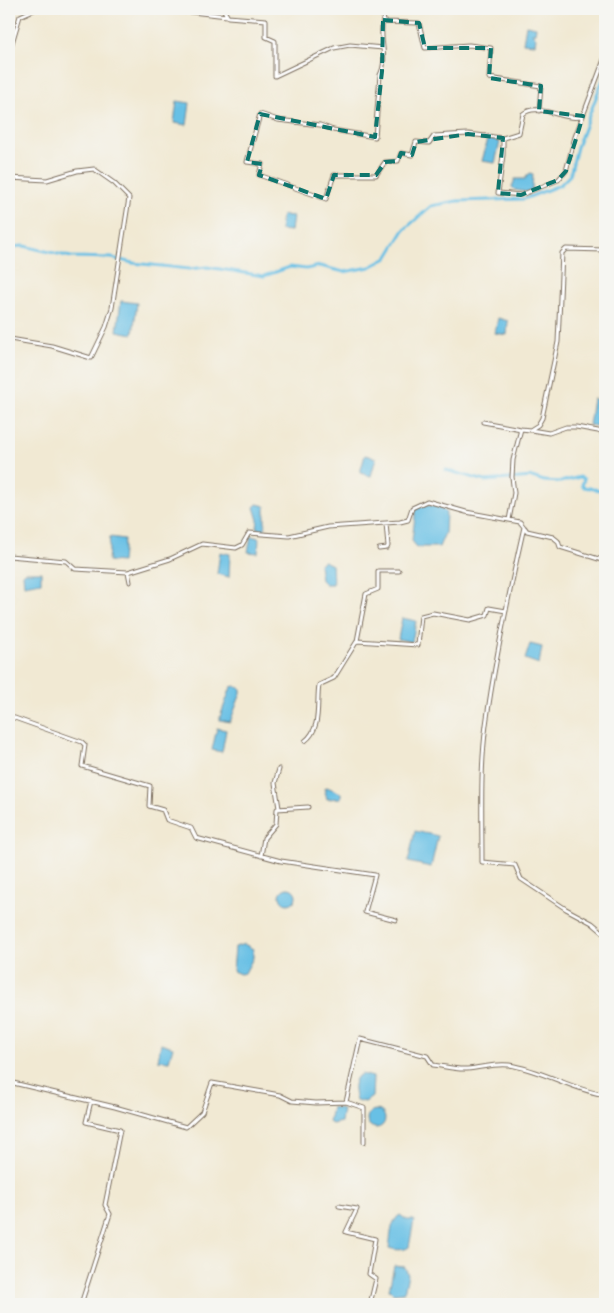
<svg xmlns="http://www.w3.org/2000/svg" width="614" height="1313" font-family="Delius,sans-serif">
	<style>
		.water { fill: #68c0e5; stroke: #527582 }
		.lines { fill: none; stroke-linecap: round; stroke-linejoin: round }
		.canal { stroke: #68c0e5; stroke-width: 3 }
		.minor-casing { stroke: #7b6d5d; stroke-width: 5 }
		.minor { stroke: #fff; stroke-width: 3 }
		.marked { fill: none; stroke: #0f766e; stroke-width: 4; stroke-dasharray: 10 6; stroke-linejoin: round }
	</style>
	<rect width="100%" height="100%" fill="#f6f6f2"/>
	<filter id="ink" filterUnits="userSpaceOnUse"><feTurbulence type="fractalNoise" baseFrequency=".02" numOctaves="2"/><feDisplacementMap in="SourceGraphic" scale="10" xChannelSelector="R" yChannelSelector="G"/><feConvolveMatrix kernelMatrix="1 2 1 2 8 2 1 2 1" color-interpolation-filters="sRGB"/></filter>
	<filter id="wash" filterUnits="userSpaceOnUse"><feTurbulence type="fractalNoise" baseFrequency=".0096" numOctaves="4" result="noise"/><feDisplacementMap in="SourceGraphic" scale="20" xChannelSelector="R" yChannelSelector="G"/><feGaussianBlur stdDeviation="1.12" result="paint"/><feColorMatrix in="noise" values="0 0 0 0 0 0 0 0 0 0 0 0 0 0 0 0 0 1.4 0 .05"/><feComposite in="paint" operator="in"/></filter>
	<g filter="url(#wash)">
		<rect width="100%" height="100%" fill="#f1e9d3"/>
		<path class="water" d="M 526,25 L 536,27 L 535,33 L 532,33 L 536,38 L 535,44 L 523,43 Z
			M 177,101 L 190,103 L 187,125 L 174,123 Z
			M 490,138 L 500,142 L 495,163 L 482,161 L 488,139 Z
			M 529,173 L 533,174 L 532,190 L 526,192 L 515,190 L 512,187 L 515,179 L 525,179 Z
			M 282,215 L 293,216 L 291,231 L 280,230 Z
			M 121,301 L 137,303 L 133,334 L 117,331 Z
			M 498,318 L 508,321 L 507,335 L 495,333 Z
			M 593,399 L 605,401 L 603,427 L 589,425 Z
			M 365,455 L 376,458 L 371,476 L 360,473 Z
			M 257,504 L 265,506 L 265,529 L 262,532 L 257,528 L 258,520 L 254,507 Z
			M 426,505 L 440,507 L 446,513 L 445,533 L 439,547 L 417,547 L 412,541 L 416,508 Z
			M 251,536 L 259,538 L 258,553 L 248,552 Z
			M 110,537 L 124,539 L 122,562 L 108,561 Z
			M 220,552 L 230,554 L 229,577 L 217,574 Z
			M 324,561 L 332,565 L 333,584 L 325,584 L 321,580 L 319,564 Z
			M 25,572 L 41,572 L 41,582 L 24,585 L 23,574 Z
			M 402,618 L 416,621 L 412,642 L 398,639 Z
			M 530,644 L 542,647 L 539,664 L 525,659 Z
			M 235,686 L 241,689 L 241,693 L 230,722 L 220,720 L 220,717 L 231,687 Z
			M 217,728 L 226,730 L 222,752 L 212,750 Z
			M 327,787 L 341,793 L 341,798 L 327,799 L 324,788 Z
			M 415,831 L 438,836 L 431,867 L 408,862 Z
			M280 896a8 8 0 1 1 16 0a8 8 0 1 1-16 0Z
			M 244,944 L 253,949 L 253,958 L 245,973 L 240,974 L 233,971 L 235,947 Z
			M 161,1043 L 173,1047 L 169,1061 L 158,1060 Z
			M 361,1074 L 373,1077 L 372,1097 L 365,1102 L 356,1100 C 353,1091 352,1079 361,1074 Z
			M 332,1107 L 343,1109 L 341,1122 L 332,1124 L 329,1122 Z
			M367 1119a9 9 0 1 1 18 0a9 9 0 1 1-18 0Z
			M 400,1215 L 407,1220 L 414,1220 L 409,1247 C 404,1251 395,1250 389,1248 C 391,1237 390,1221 400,1215 Z
			M 394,1266 L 405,1267 L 408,1275 L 404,1292 L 394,1293 L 389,1290 Z"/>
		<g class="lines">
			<path class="canal" d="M 9,247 L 24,246 L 71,257 L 112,258 L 133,263 L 189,269 L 207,267 L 264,276 L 290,267 L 306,269 L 320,266 L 344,272 L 370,267 L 387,258 L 404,230 L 431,206 L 457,201 L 524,199 L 560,185 L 570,175 L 577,147 L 605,74
				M 446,470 L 485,481 L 532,477 L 544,481 L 560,482 L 580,477 L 584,479 L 582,485 L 584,487 L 605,491"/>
		</g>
	</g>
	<g filter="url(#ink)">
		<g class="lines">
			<g class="minor-casing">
				<path id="minor" d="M 182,9 L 183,11 L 227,16
					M 223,9 L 228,17 L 266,20 L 266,37 L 275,41 L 275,76 L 334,48 L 350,45 L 383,48
					M 382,9 L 384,22 L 419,23 L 425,48 L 469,45 L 491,48 L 489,78 L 541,86 L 539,111
					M 383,20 C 378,37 389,58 380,75 L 375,137 L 333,130 L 320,125 L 278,120 L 260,114 L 247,162 L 262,164 L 259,175 L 326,199 L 334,175 L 376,175 L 385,162 L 398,161 L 401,153 L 412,155 L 416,142 L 429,143 L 434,136 L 468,134 L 503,138
					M 9,53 L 20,16 L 36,9
					M 583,116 C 565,123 538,101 523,114 L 519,133 L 503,138 L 503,155 L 498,193 L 521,195 L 558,180 L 566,171 L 575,137 L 605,57
					M 9,178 L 47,180 L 77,171 L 94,169 L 114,183 L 129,198 L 112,308 L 106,327 L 91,358 L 52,346 L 10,339 L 9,344
					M 483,422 L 521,429
					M 531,430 L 549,433 L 566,427 L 576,427 L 598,431 L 605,434 L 603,446 L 605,449
					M 509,520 L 520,522 L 524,527 C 509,593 495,658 486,725 C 480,770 482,816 482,862 L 515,865 L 521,879 L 566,909 L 592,923 L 605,934
					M 525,528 L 527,531 L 553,537 L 558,541 L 560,547 L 605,561
					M 379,549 L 387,548 L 388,546 L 386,523
					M 9,556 L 66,561 L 75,569 L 128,572 L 170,559 L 202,544 L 236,548 L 242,545 L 249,533 L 289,536 L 328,527 L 400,522 L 408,520 L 412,508 L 427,501 L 466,512 L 509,520 L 514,493 L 512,477 L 513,460 L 521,429 L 530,430 L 538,425 L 542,418 L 558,342 L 562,253 L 566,249 L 605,250
					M 128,572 L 130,582
					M 357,641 L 366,594 L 378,589 L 378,571 L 399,571
					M 9,716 L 82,742 L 85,745 L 82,766 L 150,786 L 149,806 L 163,810 L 167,820 L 191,828 L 196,838 L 281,861 L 375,875 L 365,912 L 396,920
					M 305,741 C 322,729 316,703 319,685 L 334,678 L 357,641 L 418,645 L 421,616 L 433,613 L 470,620 L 487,615 L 489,608 L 506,611
					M 279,808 L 275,783 L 279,769
					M 261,856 L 264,838 L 276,824 L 277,809 L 308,807
					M 9,1082 L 115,1107 L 186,1127 L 202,1112 L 212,1083 L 280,1095 L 292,1101 L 316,1103 L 346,1102 L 364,1108 L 364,1142
					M 346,1102 L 360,1039 L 427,1056 L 433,1065 C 443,1066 456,1070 467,1069 C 482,1068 494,1063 509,1065 C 543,1070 572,1090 605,1095
					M 339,1206 L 357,1209 L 346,1232 L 375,1239 L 369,1274 L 376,1279 L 370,1304
					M 81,1304 L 110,1214 L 105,1205 L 120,1130 L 86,1122 L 91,1101"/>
			</g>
			<use href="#minor" class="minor"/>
		</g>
	</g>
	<path class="marked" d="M 383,20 L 419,23 L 425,48 L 491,48 L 489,78 L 541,86 L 539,111 L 583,116 L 566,171 L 558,180 L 521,195 L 498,193 L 503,138 L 468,134 L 416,142 L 412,155 L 401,153 L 398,161 L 385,162 L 376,175 L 334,175 L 326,199 L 259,175 L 262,164 L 247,162 L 260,114 L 375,137 L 382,71 Z"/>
	<rect width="614" height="1313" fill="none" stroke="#f6f6f2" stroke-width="30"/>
</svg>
